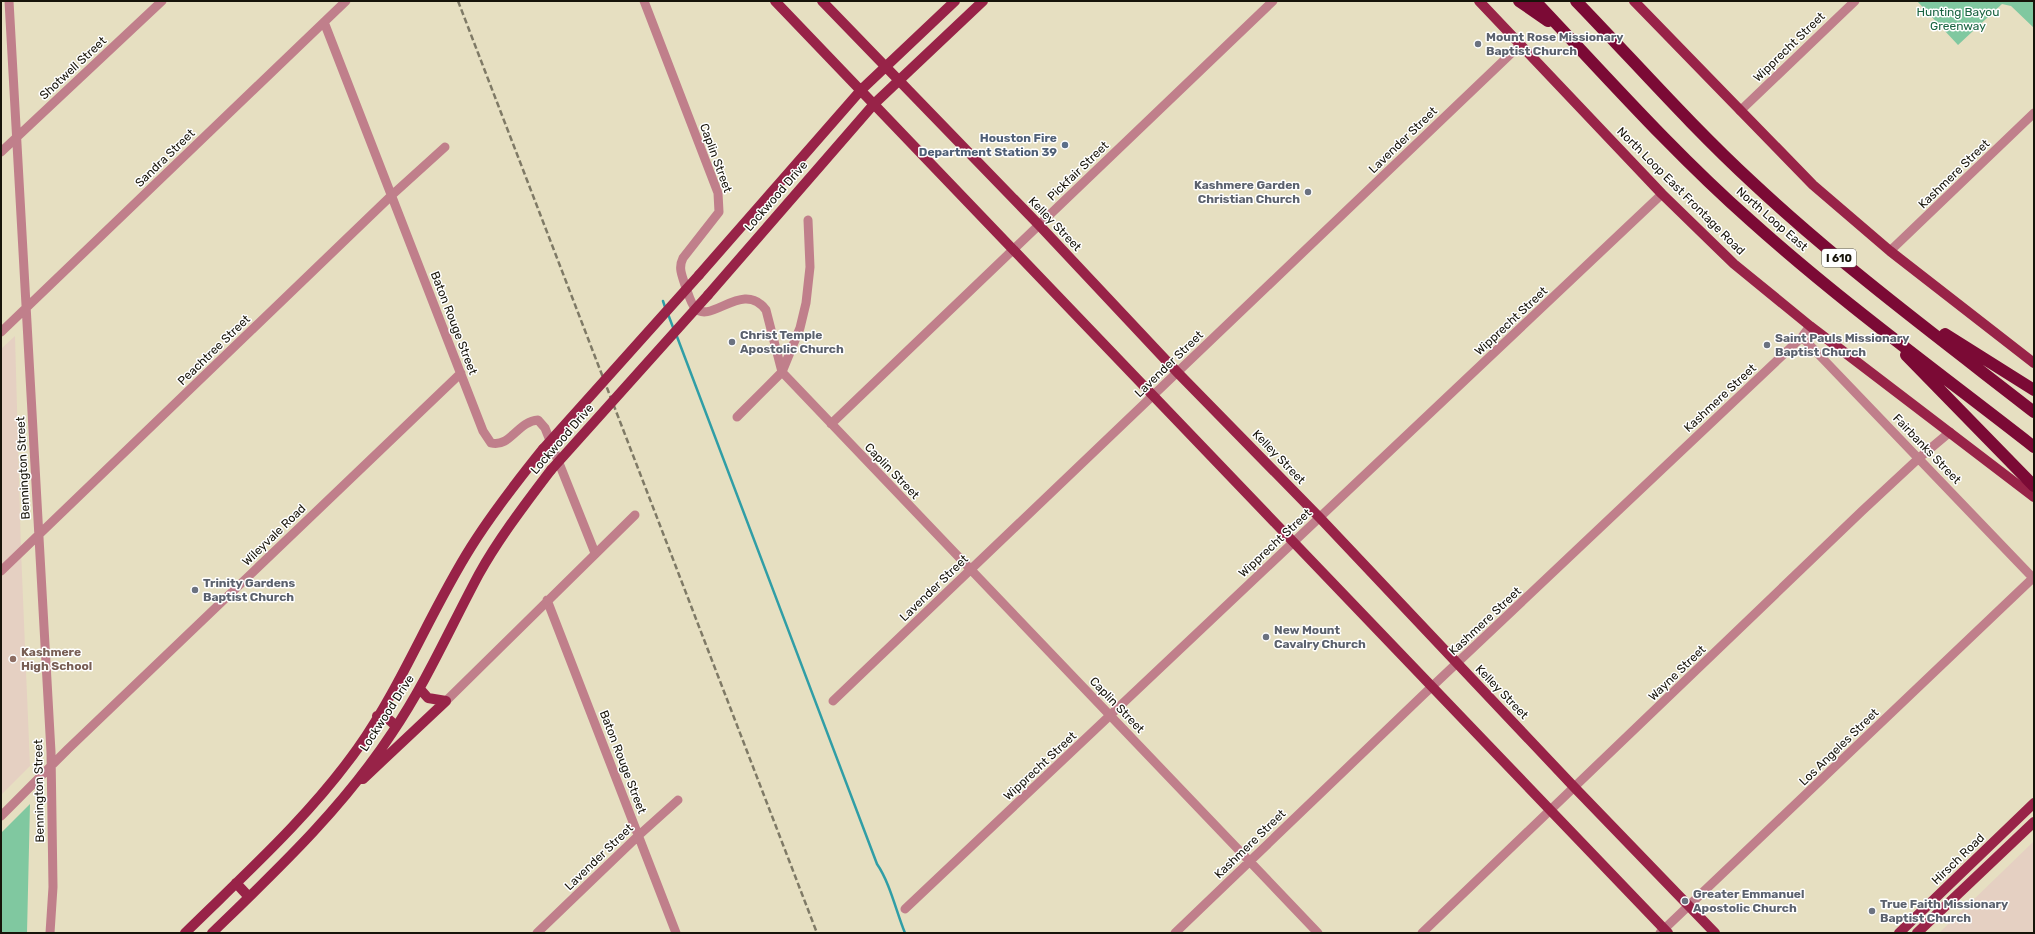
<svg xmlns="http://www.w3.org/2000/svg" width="2035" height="934" font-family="Rubik,sans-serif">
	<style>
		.education { fill: #e5d0c2 }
		.green { fill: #80c8a0 }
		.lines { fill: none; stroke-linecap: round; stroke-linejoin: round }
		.stream { stroke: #309ea6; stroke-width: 2.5 }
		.minor { stroke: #c07f8b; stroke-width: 9 }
		.major { stroke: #982348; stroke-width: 10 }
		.highway { stroke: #7b0a35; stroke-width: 12 }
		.rail { stroke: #7f7a66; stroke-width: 2.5; stroke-dasharray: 6 3; stroke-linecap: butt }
		.major-bridge { stroke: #982348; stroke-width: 10 }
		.worship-dot { fill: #6b7280; stroke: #fff; stroke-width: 1.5 }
		.service-dot { fill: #5c6f8a; stroke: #fff; stroke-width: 1.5 }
		.education-dot { fill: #8d6e63; stroke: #fff; stroke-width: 1.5 }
		.labels { text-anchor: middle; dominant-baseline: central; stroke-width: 3; stroke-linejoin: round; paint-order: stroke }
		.shield { fill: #fff; stroke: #5d5a54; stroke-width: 1 }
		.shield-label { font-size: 11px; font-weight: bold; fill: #17140a }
		.park-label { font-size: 12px; fill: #1b6442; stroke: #fff }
		.worship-label { font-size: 12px; font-weight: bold; fill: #5b616d; stroke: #fff; text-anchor: start }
		.street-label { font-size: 12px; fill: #17140a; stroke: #fff }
		.service-label { font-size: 12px; font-weight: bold; fill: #4e5e75; stroke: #fff; text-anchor: end }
		.education-label { font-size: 12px; font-weight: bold; fill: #785e54; stroke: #fff; text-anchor: start }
	</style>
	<rect width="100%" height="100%" fill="#e6dfc1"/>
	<path class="education" d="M 15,336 L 21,551 L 30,766 L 1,795 L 1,349 Z
		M 2033,842 L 2034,933 L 1939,933 Z"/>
	<path class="green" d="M 1917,1 L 2034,1 L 2034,28 L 2011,6 L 2002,4 L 1958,45 Z
		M 30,804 L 27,933 L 1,933 L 1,833 Z"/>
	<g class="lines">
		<path class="stream" d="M 663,301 L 665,307
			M 668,314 L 674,330
			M 676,334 L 877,864 C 890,883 896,911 905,933"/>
		<path class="minor" d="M 9,1 L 51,752 L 53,887 L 50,933
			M 644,1 L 718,193 L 719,212 L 683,258 C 678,268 682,275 685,285 C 688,292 690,302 695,308 C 711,325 743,279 766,310 L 782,372 L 1318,933
			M 324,22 L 483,431 L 491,443 C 510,448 518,421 538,420 L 545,428 L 595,553
			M 1740,111 L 1855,1
			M 1,152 L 162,1
			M 1890,251 L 2034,113
			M 1,332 L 346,1
			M 1802,337 L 2034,579
			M 737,417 L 782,372 L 800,328 L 806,303 L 810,267 L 808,220
			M 831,424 L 1273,1
			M 1,571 L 392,195 L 445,147
			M 547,600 L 676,933
			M 446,701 L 635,515
			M 833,701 L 1521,44
			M 1,816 L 68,749 L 461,373
			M 905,909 L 1662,194
			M 537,933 L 638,836 L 678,800
			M 1175,933 L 1422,696 L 1802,337 L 1810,326
			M 1422,933 L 1862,511 L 1919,458 L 1950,432
			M 1660,933 L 2034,577"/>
		<path class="major" d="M 775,1 L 1668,933
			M 822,1 L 1039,225 L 1177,372 L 1320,518 L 1575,788 L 1715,933
			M 1479,1 L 1662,194 L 1734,264 L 1810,326 L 2034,497
			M 1634,1 L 1813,185 L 1890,251 L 2034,363
			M 699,275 L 861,90 L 955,1
			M 708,295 L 874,104 L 983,1
			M 420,689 L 428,698 L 446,701
			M 377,716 L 386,717 L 396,726
			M 363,779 L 446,701
			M 236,883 L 249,897
			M 185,933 C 245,874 309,817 358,748 C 402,685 430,612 471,547 C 493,512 518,480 543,449
			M 212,933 C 277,870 342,809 392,733 C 426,683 450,628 479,574 C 499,538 526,503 551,470
			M 1899,933 L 2034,803
			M 1917,933 L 2034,822"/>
		<path class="highway" d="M 1519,1 L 1548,21
			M 1535,1 C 1605,75 1673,152 1750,220 C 1840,301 1938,372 2034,447
			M 1576,1 C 1635,62 1691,126 1753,183 C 1842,266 1939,338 2034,412
			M 1945,334 L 2034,390
			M 1906,355 L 2034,486"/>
		<path class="rail" d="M 458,1 L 817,933"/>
		<path class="major-bridge" d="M 543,449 L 699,275
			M 551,470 L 708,295"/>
	</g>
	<g class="worship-dot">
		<circle cx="1478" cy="44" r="4"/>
		<circle cx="1308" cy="192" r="4"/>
		<circle cx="732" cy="342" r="4"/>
		<circle cx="1767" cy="345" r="4"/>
		<circle cx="195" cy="590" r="4"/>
		<circle cx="1266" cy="637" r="4"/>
		<circle cx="1685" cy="901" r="4"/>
		<circle cx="1872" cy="911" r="4"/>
	</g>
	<circle class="service-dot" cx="1065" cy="145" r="4"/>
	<circle class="education-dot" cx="13" cy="659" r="4"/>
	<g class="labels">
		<rect class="shield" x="1822" y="249" width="34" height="18" rx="3"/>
		<g class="shield-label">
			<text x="1839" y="258">I 610</text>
		</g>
		<g class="park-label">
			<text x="1958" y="12">Hunting Bayou<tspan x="1958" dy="14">Greenway</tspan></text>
		</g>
		<g class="worship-label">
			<text x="1486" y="37">Mount Rose Missionary<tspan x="1486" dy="14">Baptist Church</tspan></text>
			<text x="1300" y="185" text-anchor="end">Kashmere Garden<tspan x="1300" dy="14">Christian Church</tspan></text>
			<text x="740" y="335">Christ Temple<tspan x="740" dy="14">Apostolic Church</tspan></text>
			<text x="1775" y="338">Saint Pauls Missionary<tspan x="1775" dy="14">Baptist Church</tspan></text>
			<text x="203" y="583">Trinity Gardens<tspan x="203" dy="14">Baptist Church</tspan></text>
			<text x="1274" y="630">New Mount<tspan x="1274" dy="14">Cavalry Church</tspan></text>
			<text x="1693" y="894">Greater Emmanuel<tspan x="1693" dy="14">Apostolic Church</tspan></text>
			<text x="1880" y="904">True Faith Missionary<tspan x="1880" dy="14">Baptist Church</tspan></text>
		</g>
		<g class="street-label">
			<text transform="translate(1789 47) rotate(-44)">Wipprecht Street</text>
			<text transform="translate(73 68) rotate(-43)">Shotwell Street</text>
			<text transform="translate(1403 140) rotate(-44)">Lavender Street</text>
			<text transform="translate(165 158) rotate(-44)">Sandra Street</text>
			<text transform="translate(716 158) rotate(70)">Caplin Street</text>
			<text transform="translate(1078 171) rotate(-44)">Pickfair Street</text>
			<text transform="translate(1954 174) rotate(-44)">Kashmere Street</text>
			<text transform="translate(1681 191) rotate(45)">North Loop East Frontage Road</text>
			<text transform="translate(776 196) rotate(-49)">Lockwood Drive</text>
			<text transform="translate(1772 219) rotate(41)">North Loop East</text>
			<text transform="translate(1055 224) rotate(46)">Kelley Street</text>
			<text transform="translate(1511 321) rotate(-43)">Wipprecht Street</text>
			<text transform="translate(454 323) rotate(69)">Baton Rouge Street</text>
			<text transform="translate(214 350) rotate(-44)">Peachtree Street</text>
			<text transform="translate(1169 364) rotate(-44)">Lavender Street</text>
			<text transform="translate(1720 398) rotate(-43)">Kashmere Street</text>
			<text transform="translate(562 439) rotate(-49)">Lockwood Drive</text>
			<text transform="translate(1927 449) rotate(46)">Fairbanks Street</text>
			<text transform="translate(1279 457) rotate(46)">Kelley Street</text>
			<text transform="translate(23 468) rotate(-93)">Bennington Street</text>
			<text transform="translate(892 471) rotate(46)">Caplin Street</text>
			<text transform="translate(274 535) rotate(-44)">Wileyvale Road</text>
			<text transform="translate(1275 543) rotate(-43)">Wipprecht Street</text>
			<text transform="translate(934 588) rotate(-44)">Lavender Street</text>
			<text transform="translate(1485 621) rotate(-43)">Kashmere Street</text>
			<text transform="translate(1677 673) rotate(-44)">Wayne Street</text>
			<text transform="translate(1502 692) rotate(46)">Kelley Street</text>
			<text transform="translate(1117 705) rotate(46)">Caplin Street</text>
			<text transform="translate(387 713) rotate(-57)">Lockwood Drive</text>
			<text transform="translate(1839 747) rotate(-44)">Los Angeles Street</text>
			<text transform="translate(623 762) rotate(69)">Baton Rouge Street</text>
			<text transform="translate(1040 766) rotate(-43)">Wipprecht Street</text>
			<text transform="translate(39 791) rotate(-91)">Bennington Street</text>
			<text transform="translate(1250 844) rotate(-44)">Kashmere Street</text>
			<text transform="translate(599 857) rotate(-44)">Lavender Street</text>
			<text transform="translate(1958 859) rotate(-44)">Hirsch Road</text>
		</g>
		<g class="service-label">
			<text x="1057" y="138">Houston Fire<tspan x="1057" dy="14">Department Station 39</tspan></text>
		</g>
		<g class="education-label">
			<text x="21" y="652">Kashmere<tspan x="21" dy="14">High School</tspan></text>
		</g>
	</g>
	<rect width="2035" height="934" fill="none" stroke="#17140a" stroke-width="4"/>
</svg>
